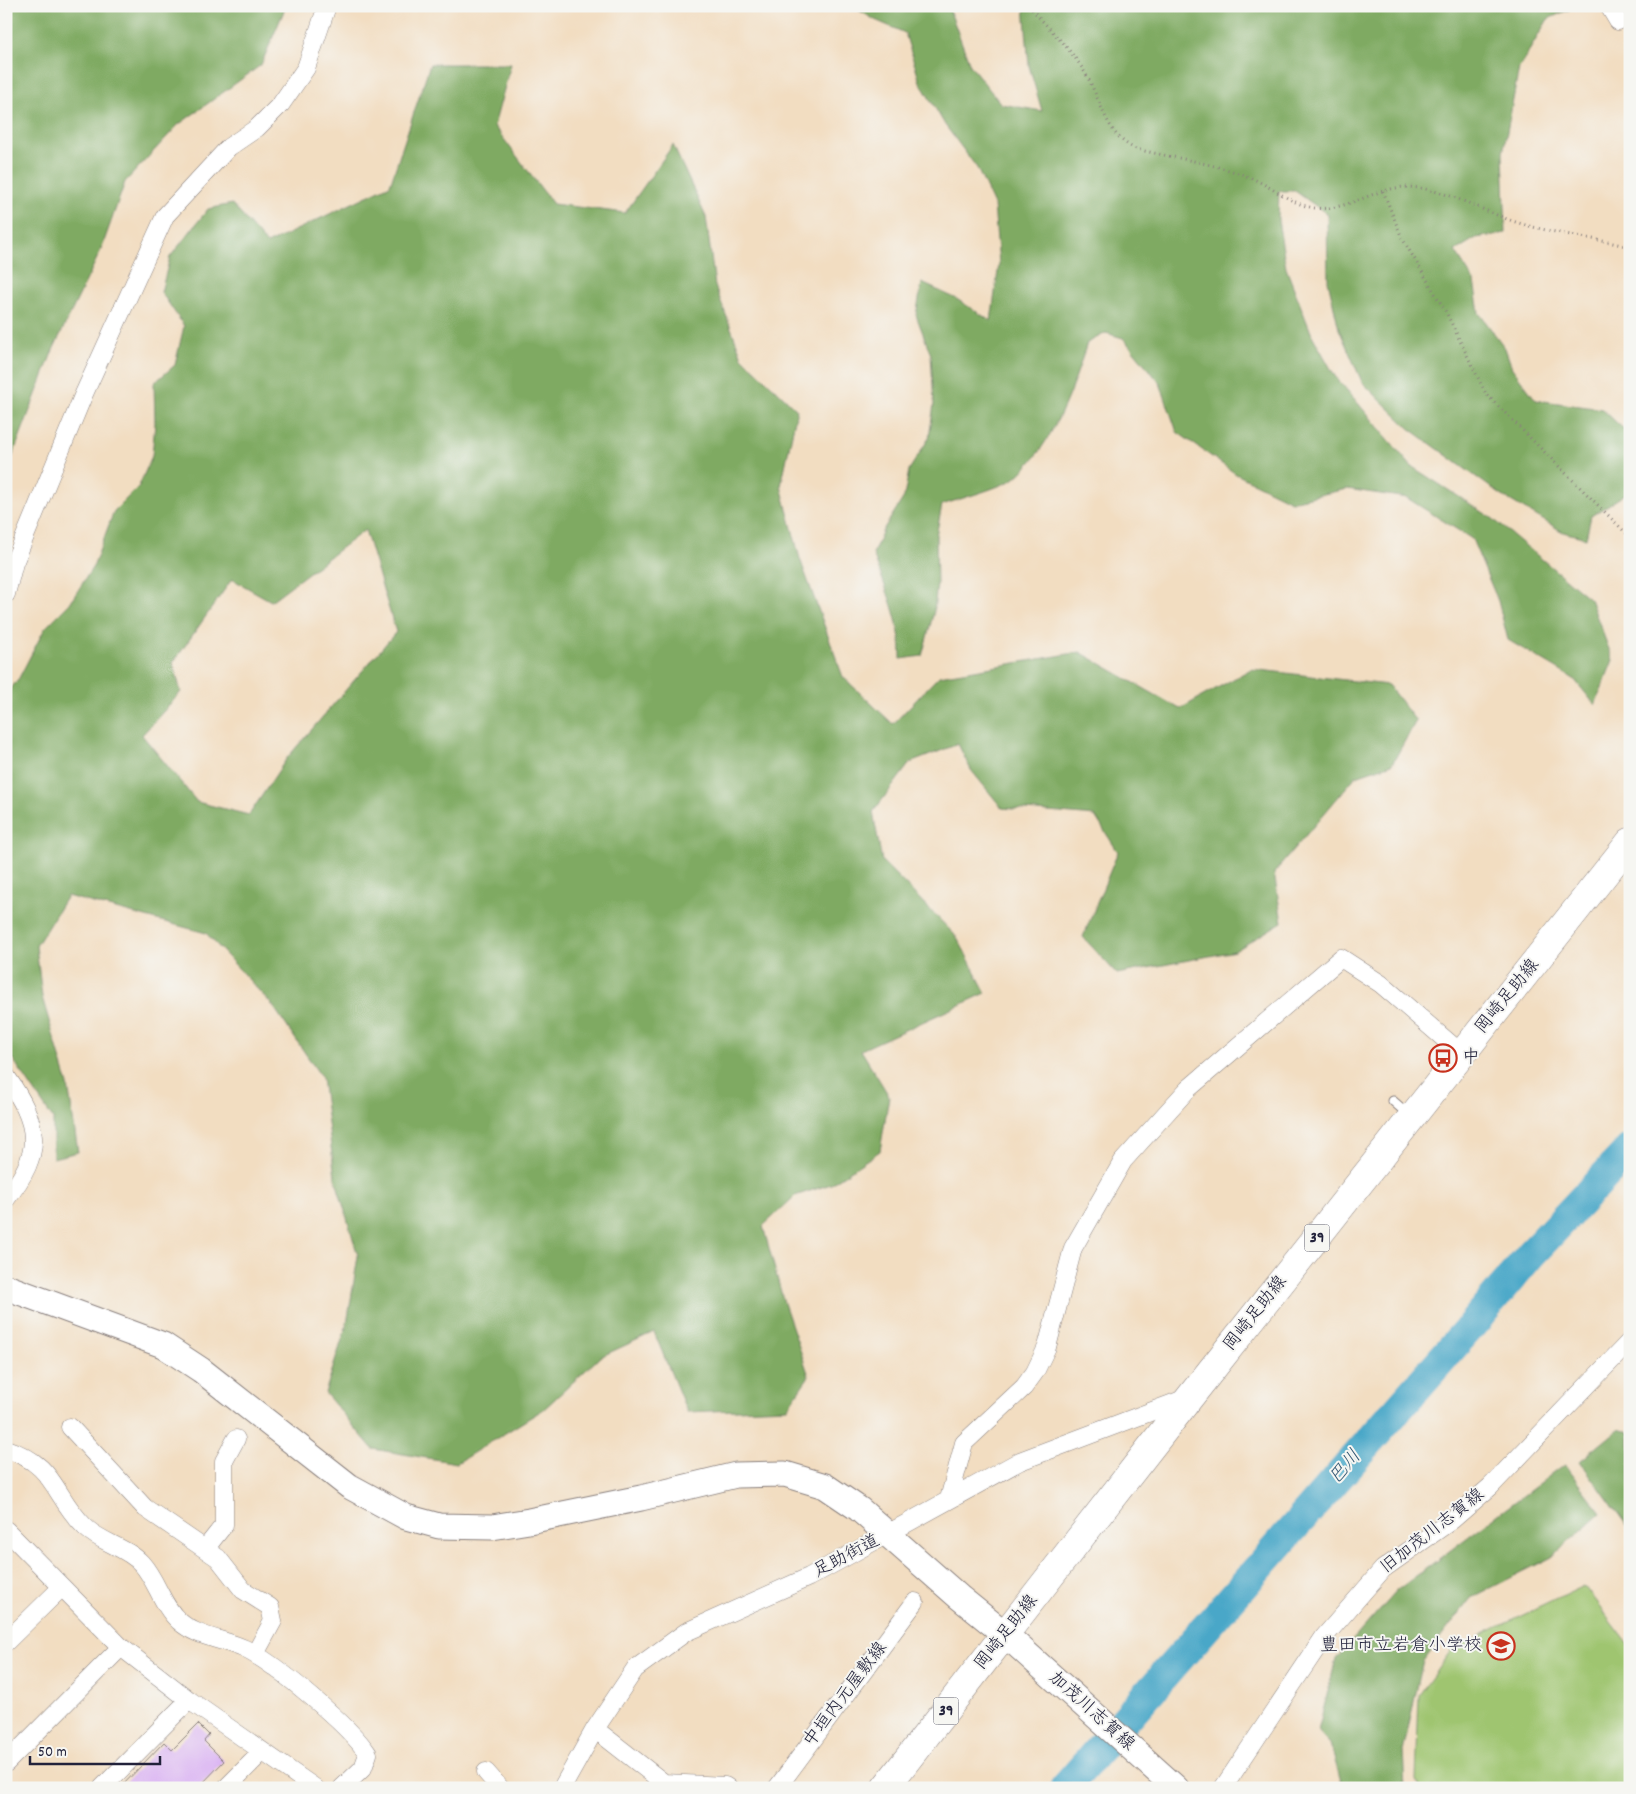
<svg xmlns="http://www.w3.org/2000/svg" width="1636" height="1794" font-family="Dekko,'Klee One',sans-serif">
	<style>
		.green { fill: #9fc570; stroke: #607456 }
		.forest { fill: #7faa62; stroke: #50664e; fill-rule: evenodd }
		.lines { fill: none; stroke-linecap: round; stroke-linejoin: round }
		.river { stroke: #49a7c8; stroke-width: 31 }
		.building { fill: #d7abf3 }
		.lane-casing { stroke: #8a807e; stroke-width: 11 }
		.street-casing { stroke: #8a807e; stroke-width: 19 }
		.secondary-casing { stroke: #8a807e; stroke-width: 27 }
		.primary-casing { stroke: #8a807e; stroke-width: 29 }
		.path { stroke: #8a807e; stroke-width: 3; stroke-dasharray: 1 4; stroke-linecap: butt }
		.lane { stroke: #fff; stroke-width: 9 }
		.street { stroke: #fff; stroke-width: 18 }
		.secondary { stroke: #fff; stroke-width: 25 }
		.primary { stroke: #fff; stroke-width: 28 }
		.labels { text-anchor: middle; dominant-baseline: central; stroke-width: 4; stroke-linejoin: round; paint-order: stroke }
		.shield { fill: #f6f6f2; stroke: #626272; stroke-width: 1 }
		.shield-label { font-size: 16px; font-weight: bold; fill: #22223b }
		.street-label { font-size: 18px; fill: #22223b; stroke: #f6f6f2 }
		.poi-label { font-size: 18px; fill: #22223b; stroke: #f6f6f2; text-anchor: start }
		.water-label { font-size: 19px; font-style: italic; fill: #325773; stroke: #f6f6f2 }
	</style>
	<rect width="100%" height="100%" fill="#f6f6f2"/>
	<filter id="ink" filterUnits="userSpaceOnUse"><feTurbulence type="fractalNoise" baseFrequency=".02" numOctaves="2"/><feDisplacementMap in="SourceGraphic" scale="10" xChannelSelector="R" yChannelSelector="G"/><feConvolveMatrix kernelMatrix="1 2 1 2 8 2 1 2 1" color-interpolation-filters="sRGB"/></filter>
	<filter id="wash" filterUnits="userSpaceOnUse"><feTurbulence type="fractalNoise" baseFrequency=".0096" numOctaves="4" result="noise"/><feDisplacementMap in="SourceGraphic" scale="20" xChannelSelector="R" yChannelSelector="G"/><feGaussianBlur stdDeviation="1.12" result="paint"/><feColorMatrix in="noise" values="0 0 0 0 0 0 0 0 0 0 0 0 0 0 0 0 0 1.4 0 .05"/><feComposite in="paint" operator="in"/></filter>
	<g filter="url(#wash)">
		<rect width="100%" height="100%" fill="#f2ddc1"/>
		<path class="green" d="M 1584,1586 L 1630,1646 L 1630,1786 L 1623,1788 L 1419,1788 L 1416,1780 L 1419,1695 L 1452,1649 Z"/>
		<path class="forest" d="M 6,6 L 286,6 L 261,65 L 178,125 L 125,182 L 101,250 L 53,350 L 6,473 Z
			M 852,6 L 948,6 L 970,65 L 1001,104 L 1042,111 L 1029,66 L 1024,6 L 1577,6 L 1548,19 L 1519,68 L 1503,153 L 1506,233 L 1476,238 L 1455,251 L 1474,281 L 1479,313 L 1505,348 L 1512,368 L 1536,400 L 1602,409 L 1630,435 L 1630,491 L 1591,516 L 1586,538 L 1563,532 L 1501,495 L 1409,428 L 1362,382 L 1339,329 L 1328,281 L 1327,214 L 1295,191 L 1279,191 L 1278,220 L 1286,268 L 1312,335 L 1335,376 L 1411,466 L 1492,518 L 1590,599 L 1613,660 L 1595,705 L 1574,679 L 1508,640 L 1498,601 L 1472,539 L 1407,498 L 1347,489 L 1291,501 L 1236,474 L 1177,432 L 1160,383 L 1123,338 L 1106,333 L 1087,343 C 1073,388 1052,447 1015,478 C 1003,487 959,499 942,505 L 936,536 L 937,584 L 934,611 L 922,656 L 901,659 C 902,622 885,588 873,554 L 883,530 L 904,497 L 909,470 L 929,438 L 934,404 L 931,355 L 916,315 L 922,283 L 955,298 L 991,321 L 999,264 L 994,205 L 977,168 L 945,125 L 920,82 L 905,33 L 875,20 Z
			M 430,64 L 511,64 L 494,126 L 553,204 L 625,213 L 673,145 L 706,217 L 715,286 L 742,357 L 797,410 L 781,486 L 800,559 L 843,677 L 893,724 L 939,676 L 1080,652 L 1180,709 L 1251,669 L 1388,685 L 1416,721 L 1392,764 L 1356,776 L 1274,873 L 1282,922 L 1235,951 L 1117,974 L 1083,937 L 1118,852 L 1095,816 L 1002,808 L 971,770 L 958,744 L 910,763 L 873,812 L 882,861 L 957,937 L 986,993 L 861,1050 L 889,1096 L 880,1151 L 831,1184 L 795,1196 L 763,1226 L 784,1303 L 809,1376 L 787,1408 L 687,1412 L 654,1332 L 600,1357 L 544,1409 L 457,1463 L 373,1449 L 325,1393 L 347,1324 L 358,1256 L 335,1177 L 322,1078 L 273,1006 L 206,933 L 67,896 L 36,946 L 42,997 L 68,1085 L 78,1152 L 53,1158 L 53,1119 L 6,1049 L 6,695 L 19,678 L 45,628 L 70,603 L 94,565 L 114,511 L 139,486 L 152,456 L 155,423 L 154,383 L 175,365 L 184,326 L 161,292 L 170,257 L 208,209 L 232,204 L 267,244 L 390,185 ZM 365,530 L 396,632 L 287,758 L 249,815 L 197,802 L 142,735 L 181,692 L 173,663 L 232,579 L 271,601 Z
			M 1619,1429 L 1630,1433 L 1630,1530 L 1580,1461 Z
			M 1564,1465 L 1601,1513 L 1552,1557 L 1471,1598 L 1423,1661 L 1403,1751 L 1405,1788 L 1343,1788 L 1330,1744 L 1318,1731 L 1336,1659 L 1396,1591 Z"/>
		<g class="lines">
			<path class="river" d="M 1065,1788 L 1470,1327 L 1531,1254 L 1630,1149"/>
		</g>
		<g id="blocks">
			<path class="building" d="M 198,1724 L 209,1735 L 204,1741 L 224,1761 L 198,1788 L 120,1788 L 164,1742 L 172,1750 Z"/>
		</g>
	</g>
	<g filter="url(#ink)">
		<use href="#blocks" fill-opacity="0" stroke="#8a807e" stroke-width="1"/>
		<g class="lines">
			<g class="lane-casing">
				<path id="lane" d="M 1393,1101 L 1410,1116"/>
			</g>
			<g class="street-casing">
				<path id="street" d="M 1609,6 L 1618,21
					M 6,594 L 14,563 L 83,396 L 165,216 L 229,147 L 257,128 L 281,104 L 306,68 L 327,6
					M 6,1076 C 39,1124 45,1151 6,1199
					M 70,1427 L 145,1508 L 218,1558 L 243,1590 L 270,1607 L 273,1621 L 255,1654
					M 6,1449 C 57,1465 52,1495 85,1527 C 101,1543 127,1547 142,1564 C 157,1581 162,1606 179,1621 C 196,1637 224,1639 245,1649 C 276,1664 350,1726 368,1754 L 363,1768 L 342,1788
					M 949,1499 L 964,1443 L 1024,1387 L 1035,1372 L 1047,1347 L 1073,1248 L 1123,1161 L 1188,1089 L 1341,958 L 1381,984 L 1462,1054
					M 6,1530 L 121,1647 L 189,1700 L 315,1788
					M 205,1549 L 224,1525 L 224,1461 L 236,1439
					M 6,1642 L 61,1588
					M 595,1729 L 664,1783 L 725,1786 L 728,1788
					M 6,1763 L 121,1647
					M 486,1772 L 500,1788
					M 102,1788 L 189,1700
					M 226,1788 L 262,1752
					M 562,1788 L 595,1729 L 635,1669 L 686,1632 L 809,1577 L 1020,1461 L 1187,1398
					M 777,1788 L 915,1602
					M 1223,1788 L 1324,1637 L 1383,1569 L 1452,1520 L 1490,1487 L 1630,1341"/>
			</g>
			<g class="secondary-casing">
				<path id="secondary" d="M 6,1287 L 163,1345 L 201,1370 L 349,1486 L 406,1517 L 439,1526 L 492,1527 L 529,1521 L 641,1498 L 736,1475 L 785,1474 L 825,1486 L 859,1509 L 959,1597 L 1006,1635 L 1176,1788"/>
			</g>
			<g class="primary-casing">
				<path id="primary" d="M 885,1788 L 1190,1397 L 1630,842"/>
			</g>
			<path class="path" d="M 1029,6 C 1046,26 1071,49 1084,71 C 1101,98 1105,136 1136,149 C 1173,158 1210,162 1246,176 C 1269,184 1291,205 1315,208 C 1347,212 1375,187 1407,187 C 1447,188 1484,213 1522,224 C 1557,234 1594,238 1630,247
				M 1383,191 L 1402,238 L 1446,312 L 1486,394 L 1630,537"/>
			<use href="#lane" class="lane"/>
			<use href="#street" class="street"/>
			<use href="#secondary" class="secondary"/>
			<use href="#primary" class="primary"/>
		</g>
	</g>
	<defs>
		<g id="bus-ring" transform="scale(1.4375)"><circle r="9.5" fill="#f6f6f2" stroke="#c8321e" stroke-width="1.5"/><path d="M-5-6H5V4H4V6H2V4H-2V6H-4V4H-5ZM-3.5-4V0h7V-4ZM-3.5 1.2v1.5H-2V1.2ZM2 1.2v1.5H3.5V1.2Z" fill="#c8321e"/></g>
		<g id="school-ring" transform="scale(1.4375)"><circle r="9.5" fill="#f6f6f2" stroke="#c8321e" stroke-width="1.5"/><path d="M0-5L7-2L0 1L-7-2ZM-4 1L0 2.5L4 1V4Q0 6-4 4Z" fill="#c8321e"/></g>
	</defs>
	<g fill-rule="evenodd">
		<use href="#bus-ring" x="1443" y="1058"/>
		<use href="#school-ring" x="1501" y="1646"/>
	</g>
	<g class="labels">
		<g class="shield">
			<rect x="1304.5" y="1224.5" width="25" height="27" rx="4"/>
			<rect x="933.5" y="1697.5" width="25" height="27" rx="4"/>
		</g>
		<g class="shield-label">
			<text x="1317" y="1238">39</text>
			<text x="946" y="1711">39</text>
		</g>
		<g class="street-label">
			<text transform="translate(1508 997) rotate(-51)">岡崎足助線</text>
			<text transform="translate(1256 1314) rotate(-52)">岡崎足助線</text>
			<text transform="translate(1433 1532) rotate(-38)">旧加茂川志賀線</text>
			<text transform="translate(847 1557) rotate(-28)">足助街道</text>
			<text transform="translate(1007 1633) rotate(-52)">岡崎足助線</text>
			<text transform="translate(846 1695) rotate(-53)">中垣内元屋敷線</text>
			<text transform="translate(1091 1712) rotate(42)">加茂川志賀線</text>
		</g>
		<g class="poi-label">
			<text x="1462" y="1058">中</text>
			<text x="1482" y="1646" text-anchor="end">豊田市立岩倉小学校</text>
		</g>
		<g class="water-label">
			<text transform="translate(1346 1468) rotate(-49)">巴川</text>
		</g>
	</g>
	<rect width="1636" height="1794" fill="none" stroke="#f6f6f2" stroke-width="25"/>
	<path d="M30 1756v8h130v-8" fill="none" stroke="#22223b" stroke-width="2.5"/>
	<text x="38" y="1756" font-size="15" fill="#22223b" stroke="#f6f6f2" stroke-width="4" paint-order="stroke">50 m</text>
</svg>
